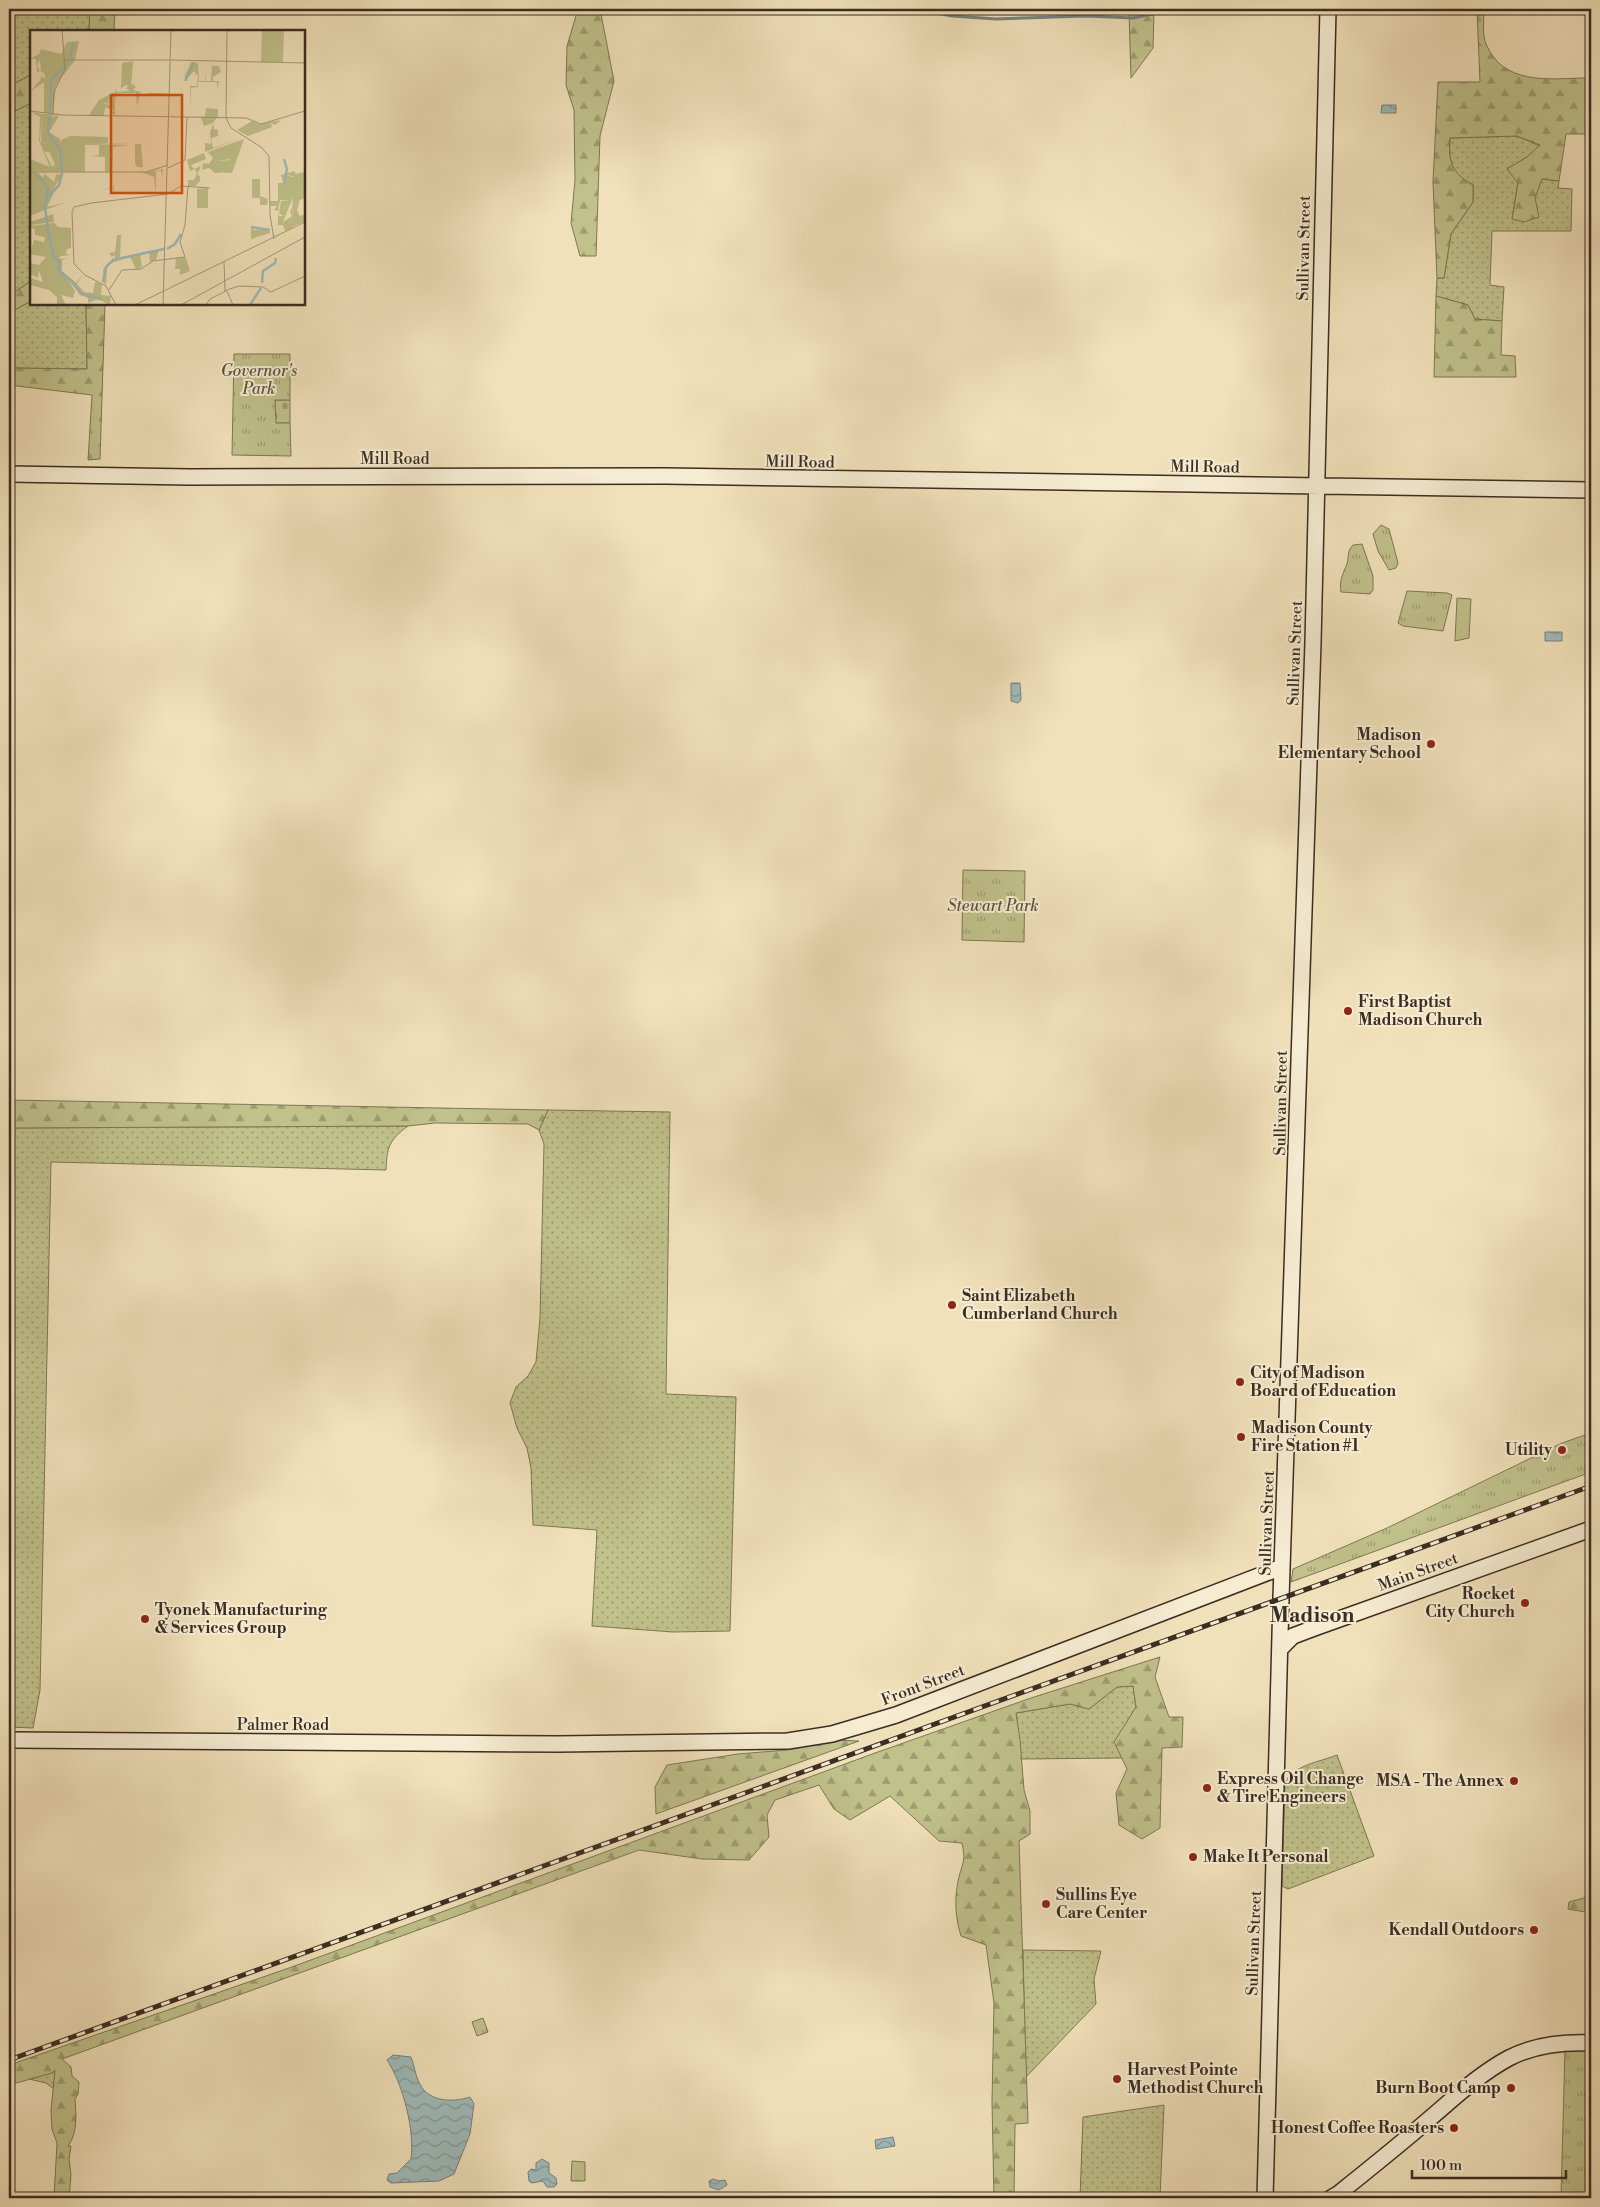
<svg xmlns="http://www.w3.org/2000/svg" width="1600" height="2207" font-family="'Libre Bodoni',serif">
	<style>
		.grass { fill: url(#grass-dots); stroke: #7e7756 }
		.forest { fill: url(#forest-firs); stroke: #7e7756 }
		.cemetery { fill: url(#cemetery-stones); stroke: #7e7756 }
		.park { fill: url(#park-tufts); stroke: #7e7756 }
		.pitch { fill: #c0c18b; stroke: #7e7756 }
		.water { fill: url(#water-waves); stroke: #77827e }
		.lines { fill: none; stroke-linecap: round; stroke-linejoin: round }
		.stream { stroke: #77827e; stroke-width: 3 }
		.secondary-casing { stroke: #3b2d22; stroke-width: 18 }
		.secondary { stroke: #f6ecd2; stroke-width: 15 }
		.rail-casing { stroke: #3b2d22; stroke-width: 5 }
		.rail { stroke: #f6ecd2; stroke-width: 3; stroke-dasharray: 9; stroke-linecap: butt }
		.poi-dot { fill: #8f2418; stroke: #f6ecd2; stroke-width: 2 }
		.labels { text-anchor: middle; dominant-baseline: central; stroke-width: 4; stroke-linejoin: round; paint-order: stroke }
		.street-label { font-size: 16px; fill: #3b2d22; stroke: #f6ecd2 }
		.park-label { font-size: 16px; font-style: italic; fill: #5c523c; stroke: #f6ecd2 }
		.poi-label { font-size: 16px; font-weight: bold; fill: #3b2d22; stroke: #f6ecd2; text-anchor: start }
		.district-label { font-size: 21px; font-weight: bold; fill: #3b2d22; stroke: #f6ecd2 }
		.inset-river { fill: none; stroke: #9fbbbb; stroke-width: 2.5 }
		.inset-road { fill: none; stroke: #a8997d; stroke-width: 1 }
		.view { fill: #d7550e; fill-opacity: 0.15; stroke: #d7550e; stroke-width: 2.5 }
		.inset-edge { fill: none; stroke: #3b2d22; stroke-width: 2.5 }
	</style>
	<defs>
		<pattern id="grass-dots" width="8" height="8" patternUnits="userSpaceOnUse" patternTransform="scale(1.25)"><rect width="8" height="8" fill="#c0c18b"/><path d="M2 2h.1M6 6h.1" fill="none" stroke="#9d9d71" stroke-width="1.8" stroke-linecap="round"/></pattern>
		<pattern id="forest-firs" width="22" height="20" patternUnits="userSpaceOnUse" patternTransform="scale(1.25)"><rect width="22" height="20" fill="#c0c18b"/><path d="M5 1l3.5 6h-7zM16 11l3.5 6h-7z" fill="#9d9d71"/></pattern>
		<pattern id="cemetery-stones" width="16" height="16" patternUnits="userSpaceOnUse" patternTransform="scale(1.25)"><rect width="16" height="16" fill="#c0c18b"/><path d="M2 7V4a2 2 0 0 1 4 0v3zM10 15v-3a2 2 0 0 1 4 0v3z" fill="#9d9d71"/></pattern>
		<pattern id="park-tufts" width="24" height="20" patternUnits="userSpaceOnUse" patternTransform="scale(1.25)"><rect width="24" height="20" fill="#c0c18b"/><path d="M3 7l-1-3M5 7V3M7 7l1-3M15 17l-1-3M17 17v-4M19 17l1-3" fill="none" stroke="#9d9d71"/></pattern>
		<pattern id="water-waves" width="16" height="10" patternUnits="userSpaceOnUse" patternTransform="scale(1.25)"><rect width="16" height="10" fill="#9fbbbb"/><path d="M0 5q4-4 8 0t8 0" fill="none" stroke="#839898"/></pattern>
	</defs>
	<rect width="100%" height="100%" fill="#f1e1ba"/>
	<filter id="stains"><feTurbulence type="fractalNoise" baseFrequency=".004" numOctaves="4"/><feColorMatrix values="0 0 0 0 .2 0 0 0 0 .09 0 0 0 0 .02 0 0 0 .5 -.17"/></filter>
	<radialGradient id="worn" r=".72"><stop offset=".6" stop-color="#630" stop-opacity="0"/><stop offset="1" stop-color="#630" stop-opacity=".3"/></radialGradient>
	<path class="grass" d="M 9,9 L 90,9 L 89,31 L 31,31 L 31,75 L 9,86 Z
		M 31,103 L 31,281 L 9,296 L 9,114 Z
		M 1517,136 L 1540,146 L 1527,157 L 1507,169 L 1518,182 L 1512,219 L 1535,197 L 1542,179 L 1559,181 L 1558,188 L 1572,189 L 1571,231 L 1492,231 L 1490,285 L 1504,287 L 1502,321 L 1475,319 L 1468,305 L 1436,296 L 1437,278 L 1444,278 L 1451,234 L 1473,202 L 1473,185 C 1450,173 1449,161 1450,138 Z
		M 31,301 L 31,304 L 86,304 L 87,369 L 9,368 L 9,313 Z
		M 548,1110 L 670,1112 L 666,1394 L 736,1397 L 730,1631 L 673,1632 L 592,1626 L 597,1530 L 533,1525 L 531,1468 L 527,1448 L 517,1428 L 510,1403 L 516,1387 L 528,1376 L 536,1362 L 540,1318 L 544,1144 L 539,1130 Z
		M 408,1126 C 389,1140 387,1147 386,1170 L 51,1162 L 40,1690 L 33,1728 L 9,1727 L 9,1128 Z
		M 1133,1686 L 1136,1707 L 1115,1742 L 1122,1758 L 1021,1759 L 1016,1713 L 1070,1704 L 1089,1709 L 1117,1687 Z
		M 1337,1755 L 1374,1856 L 1288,1889 L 1282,1886 L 1285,1783 C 1293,1765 1320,1762 1337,1755 Z
		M 1023,1950 L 1101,1951 L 1094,1979 L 1096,2004 L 1026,2077 Z
		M 55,2069 L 54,2089 L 46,2083 L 29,2079 L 51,2073 Z
		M 1164,2105 L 1160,2198 L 1080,2198 L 1083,2117 Z"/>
	<path class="forest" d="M 90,9 L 115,9 L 114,31 L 89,31 Z
		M 578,9 L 600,9 L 614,81 L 600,136 L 596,256 L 580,256 L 571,223 L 575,180 L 574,110 L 566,85 L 567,46 Z
		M 1154,9 L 1153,48 L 1131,78 L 1129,13 Z
		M 1477,9 L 1484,9 C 1484,19 1482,35 1486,44 C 1503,85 1548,79 1584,78 L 1591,83 L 1591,134 L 1566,134 L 1559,181 L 1542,179 L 1535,198 L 1539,217 L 1524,222 L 1512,219 L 1518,183 L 1507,169 L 1527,157 L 1540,145 L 1517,136 L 1450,138 C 1448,160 1451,173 1473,185 L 1473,202 L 1451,234 L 1444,278 L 1437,278 L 1433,182 L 1438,82 L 1480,82 Z
		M 31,75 L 31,103 L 9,114 L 9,86 Z
		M 31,281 L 31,301 L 9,313 L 9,296 Z
		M 1436,296 L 1468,305 L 1475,319 L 1502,321 L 1501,355 L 1515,356 L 1516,377 L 1434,377 Z
		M 86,304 L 105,304 L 100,459 L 88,460 L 92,395 L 9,385 L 9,368 L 87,369 Z
		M 9,1100 L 548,1110 L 539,1130 L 528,1124 L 435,1123 L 408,1126 L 9,1128 Z
		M 1160,1657 L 1155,1677 L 1169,1717 L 1183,1717 L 1182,1747 L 1162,1748 L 1160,1828 L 1142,1839 L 1119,1825 L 1116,1793 L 1127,1769 L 1114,1742 L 1136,1707 L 1133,1686 L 1117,1687 L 1089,1709 L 1070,1704 L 1016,1713 L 1020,1740 L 1024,1790 L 1030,1811 L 1030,1834 L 1019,1841 L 1028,2123 L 1015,2124 L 1014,2198 L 994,2198 L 992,2102 L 994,2003 L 986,1945 L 961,1936 C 955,1917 954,1897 959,1877 C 963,1861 966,1861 962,1843 L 939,1841 L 890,1796 L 850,1820 L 834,1809 L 819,1785 L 775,1800 L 767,1815 L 769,1837 L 749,1860 L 702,1859 L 639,1850 L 62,2059 L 71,2067 L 72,2076 L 79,2082 L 78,2094 L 75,2099 C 76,2114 78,2133 68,2146 L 71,2146 L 69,2159 L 71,2175 L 69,2198 L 54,2198 L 57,2143 L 52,2129 L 51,2111 L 55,2070 L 52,2073 L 9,2085 L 9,2065 L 289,1968 L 875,1753 L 1031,1698 Z
		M 837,1740 L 859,1741 L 656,1814 L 655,1787 L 667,1765 L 738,1754 L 787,1750 Z
		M 1591,1896 L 1591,1913 L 1568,1909 L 1569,1902 Z"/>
	<path class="cemetery" d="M 275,400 L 290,400 L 290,423 L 275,423 Z"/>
	<path class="park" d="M 842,9 L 1149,9 L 1129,13 Z
		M 234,354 L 290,354 L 290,400 L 275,400 L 276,423 L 290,423 L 291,456 L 232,455 Z
		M 1381,525 L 1389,529 L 1398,563 L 1396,568 L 1389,570 L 1378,551 L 1373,534 Z
		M 1362,544 L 1373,576 L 1373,590 L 1370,594 L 1341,592 C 1339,580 1343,574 1347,564 C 1349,557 1347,551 1353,545 Z
		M 1407,591 L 1447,593 L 1452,595 L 1443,631 L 1403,626 L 1398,623 Z
		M 963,870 L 1025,871 L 1024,942 L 962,940 Z
		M 1591,1433 L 1591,1472 L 1291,1582 L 1293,1569 L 1387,1528 L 1562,1443 Z
		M 483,2018 L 488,2032 L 477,2036 L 472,2022 Z
		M 1565,2049 L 1591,2050 L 1591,2198 L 1561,2198 Z
		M 572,2161 L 585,2162 L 585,2181 L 571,2181 Z"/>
	<path class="pitch" d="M 1457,598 L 1471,599 L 1469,638 L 1455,641 Z"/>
	<path class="water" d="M 1382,105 L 1396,105 L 1396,113 L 1381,113 Z
		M 1545,632 L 1562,632 L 1562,641 L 1545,641 Z
		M 1011,683 L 1020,683 L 1021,700 L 1018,703 L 1011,701 Z
		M 393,2055 L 411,2057 C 414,2065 415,2073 418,2080 C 426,2102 451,2103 470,2097 L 474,2104 L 470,2134 L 454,2174 L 439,2181 L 391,2183 L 387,2180 L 389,2174 L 397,2173 L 411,2159 C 415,2131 403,2084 387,2060 Z
		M 893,2137 L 895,2146 L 876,2149 L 875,2140 Z
		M 542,2159 L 549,2163 L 549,2173 L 556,2178 L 557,2184 L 554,2187 L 547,2187 L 543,2181 L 532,2183 L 529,2181 L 528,2172 L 531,2169 L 536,2170 L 536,2163 Z
		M 713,2179 L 719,2181 L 725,2180 L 727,2185 L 719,2190 L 710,2187 L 709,2181 Z"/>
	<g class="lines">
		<path class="stream" d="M 916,9 L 952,16 L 996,19 L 1086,16 L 1133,18 L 1171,10 L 1205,9"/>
		<g class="secondary-casing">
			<path id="secondary" d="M 9,474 L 190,477 L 665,476 L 1591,490
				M 1281,1648 L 1293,1636 L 1317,1627 L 1591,1529
				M 9,1740 L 558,1744 L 788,1741 L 832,1734 L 896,1715 L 1282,1567
				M 1265,2198 L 1281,1598 L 1313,643 L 1328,9
				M 1331,2198 L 1338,2194 C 1368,2170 1398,2146 1427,2121 C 1453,2099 1479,2074 1509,2058 C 1534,2045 1563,2042 1591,2043"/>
		</g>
		<use href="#secondary" class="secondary"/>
		<g class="rail-casing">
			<path id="rail" d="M 9,2060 L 1591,1486"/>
		</g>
		<use href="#rail" class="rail"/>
	</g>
	<g class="poi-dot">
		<circle cx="1431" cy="744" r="5"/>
		<circle cx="1348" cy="1011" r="5"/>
		<circle cx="952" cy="1305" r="5"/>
		<circle cx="1240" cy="1382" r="5"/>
		<circle cx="1241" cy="1437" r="5"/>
		<circle cx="1562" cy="1450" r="5"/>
		<circle cx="1525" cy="1603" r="5"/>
		<circle cx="145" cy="1619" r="5"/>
		<circle cx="1514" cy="1781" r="5"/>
		<circle cx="1207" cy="1788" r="5"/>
		<circle cx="1193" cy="1857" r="5"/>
		<circle cx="1046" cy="1904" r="5"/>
		<circle cx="1534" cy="1930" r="5"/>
		<circle cx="1117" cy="2079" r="5"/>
		<circle cx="1511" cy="2088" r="5"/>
		<circle cx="1454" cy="2128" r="5"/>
	</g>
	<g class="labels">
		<g class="street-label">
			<text transform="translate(1304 248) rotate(-89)">Sullivan Street</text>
			<text x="395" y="459">Mill Road</text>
			<text transform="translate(800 462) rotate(1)">Mill Road</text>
			<text transform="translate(1205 467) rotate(1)">Mill Road</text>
			<text transform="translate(1295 653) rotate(-88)">Sullivan Street</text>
			<text transform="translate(1281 1103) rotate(-89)">Sullivan Street</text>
			<text transform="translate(1267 1523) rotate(-88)">Sullivan Street</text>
			<text transform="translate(1418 1572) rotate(-20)">Main Street</text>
			<text transform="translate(923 1685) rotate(-21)">Front Street</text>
			<text x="283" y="1725">Palmer Road</text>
			<text transform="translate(1254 1943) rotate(-88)">Sullivan Street</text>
		</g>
		<g class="park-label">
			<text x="259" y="371">Governor's<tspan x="259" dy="18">Park</tspan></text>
			<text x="993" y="906">Stewart Park</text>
		</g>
		<g class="poi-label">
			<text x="1421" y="735" text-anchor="end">Madison<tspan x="1421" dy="18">Elementary School</tspan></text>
			<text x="1358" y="1002">First Baptist<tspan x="1358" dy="18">Madison Church</tspan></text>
			<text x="962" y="1296">Saint Elizabeth<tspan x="962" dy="18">Cumberland Church</tspan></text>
			<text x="1250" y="1373">City of Madison<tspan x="1250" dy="18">Board of Education</tspan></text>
			<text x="1251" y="1428">Madison County<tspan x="1251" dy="18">Fire Station #1</tspan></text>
			<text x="1552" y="1450" text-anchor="end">Utility</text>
			<text x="1515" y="1594" text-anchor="end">Rocket<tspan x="1515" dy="18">City Church</tspan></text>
			<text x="155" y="1610">Tyonek Manufacturing<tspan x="155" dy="18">&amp; Services Group</tspan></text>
			<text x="1217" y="1779">Express Oil Change<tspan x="1217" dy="18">&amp; Tire Engineers</tspan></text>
			<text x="1504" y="1781" text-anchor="end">MSA - The Annex</text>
			<text x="1203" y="1857">Make It Personal</text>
			<text x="1056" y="1895">Sullins Eye<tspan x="1056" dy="18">Care Center</tspan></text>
			<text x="1524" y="1930" text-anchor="end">Kendall Outdoors</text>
			<text x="1127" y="2070">Harvest Pointe<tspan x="1127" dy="18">Methodist Church</tspan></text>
			<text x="1501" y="2088" text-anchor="end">Burn Boot Camp</text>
			<text x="1444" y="2128" text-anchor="end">Honest Coffee Roasters</text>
		</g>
		<g class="district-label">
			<text x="1312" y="1616">Madison</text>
		</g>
	</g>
	<g transform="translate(30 30)">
		<rect width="275" height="275" fill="#f1e1ba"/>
		<path d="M 103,31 L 101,58 L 96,55 L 91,58 L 92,33 ZM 85,62 L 85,66 L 77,70 L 78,74 L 74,72 L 72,75 L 73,71 L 67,84 L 71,76 L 79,75 L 79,71 L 85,68 L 85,81 L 75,77 L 74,85 L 59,85 L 69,70 ZM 12,84 L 19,84 L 18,101 L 20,87 L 29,86 L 19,102 L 30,109 L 30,119 L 22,113 L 29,120 L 28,136 L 22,137 L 25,134 L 19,121 L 15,122 L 11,113 ZM 251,90 L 245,95 L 241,93 L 242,97 L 218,106 L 207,100 L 222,91 L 228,94 ZM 40,106 L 78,107 L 78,113 L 55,113 L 54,122 L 31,122 L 31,110 ZM 105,114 L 111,114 L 113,137 L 107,137 L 105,133 ZM 69,115 L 99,115 L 83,117 L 82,142 L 75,142 L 75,127 L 62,126 L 69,125 ZM 197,116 L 197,124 L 202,126 L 203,132 L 200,143 L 187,142 L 187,131 L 201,130 L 198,126 L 187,126 L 188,120 L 193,122 L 193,117 ZM 255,145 L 263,147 L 263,167 L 253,192 L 262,186 L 260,182 L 262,177 L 262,198 L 255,201 L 253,195 L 248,195 L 248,181 L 249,186 L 253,186 L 249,183 L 251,171 L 260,170 L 250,170 L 248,181 L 244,180 L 247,176 L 240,176 L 240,171 L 248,171 L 248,153 L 254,153 ZM 222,149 L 230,149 L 230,166 L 238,169 L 237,175 L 230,175 L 230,168 L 222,168 ZM 87,205 L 91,205 L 90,228 L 118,221 L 129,220 L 126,230 L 120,232 L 119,222 L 110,225 L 112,237 L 106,239 L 100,227 L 81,233 L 77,237 L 76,255 L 73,252 L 73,240 L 78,233 L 85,229 L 85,225 L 82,227 L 79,223 L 85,222 Z" fill="#c0c18b"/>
		<path d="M 11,23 L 31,24 L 14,82 L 14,52 L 0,62 L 11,49 L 10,47 L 16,48 L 15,43 L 11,42 L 10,29 L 7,35 L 10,41 L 7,42 L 6,29 L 0,29 ZM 154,31 L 155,46 L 161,32 L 168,33 L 169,51 L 175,51 L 175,42 L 176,51 L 181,51 L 182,36 L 189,36 L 191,42 L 183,47 L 183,51 L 189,51 L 187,60 L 187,52 L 168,52 L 168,57 L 161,58 L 161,79 L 160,56 L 167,56 L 168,46 L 164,41 L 155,51 ZM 102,54 L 106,57 L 103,60 L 111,62 L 107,76 L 106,63 L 87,63 L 85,70 L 79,71 L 77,76 L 81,78 L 85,71 L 85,85 L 80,82 L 85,81 L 84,76 L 80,79 L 75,77 L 74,81 L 71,76 L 66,84 L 73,71 L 76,75 L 77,70 L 85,66 L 86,58 L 87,62 L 100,61 L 96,58 ZM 1,82 L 12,84 L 10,111 L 14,120 L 21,117 L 23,121 L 22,123 L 14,121 L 22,137 L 28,136 L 29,122 L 18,106 L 12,106 L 18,105 L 19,84 L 29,86 L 20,86 L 18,101 L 29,118 L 31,110 L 32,122 L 53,122 L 55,113 L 105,114 L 55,115 L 55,142 L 0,141 L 0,129 L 20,137 L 9,111 L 10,87 ZM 183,93 L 184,99 L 188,100 L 188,106 L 181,108 L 183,118 L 214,107 L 175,122 L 175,113 L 181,114 L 180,103 ZM 214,109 L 202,143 L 195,143 L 200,142 L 201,129 L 187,131 L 187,142 L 195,143 L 185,143 L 179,138 L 172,140 L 173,133 L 179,134 L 183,128 L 178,122 ZM 174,123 L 176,129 L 161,135 L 164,139 L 171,136 L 167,145 L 170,146 L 170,151 L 165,156 L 158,156 L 158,150 L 164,150 L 167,143 L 165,139 L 160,141 L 157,130 ZM 133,139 L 132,147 L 131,140 L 126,141 L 126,163 L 124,147 L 117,144 L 84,156 L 83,170 L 83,157 L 67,162 L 117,144 L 111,143 ZM 264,141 L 266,144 L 275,142 L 275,168 L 270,170 L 267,180 L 270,186 L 275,184 L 275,191 L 262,197 L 263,146 L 255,145 L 253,153 L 251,145 ZM 8,143 L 25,160 L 33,143 L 17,177 L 37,172 L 9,182 L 5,144 ZM 23,184 L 24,192 L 0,195 L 0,192 ZM 24,193 L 28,197 L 41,198 L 41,218 L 37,219 L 36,224 L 41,225 L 30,226 L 30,229 L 37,228 L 32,230 L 32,241 L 46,253 L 53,245 L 47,254 L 54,262 L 63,263 L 65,252 L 72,254 L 71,265 L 81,266 L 80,275 L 68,269 L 58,273 L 58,268 L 47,263 L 49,263 L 38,250 L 45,261 L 43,268 L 31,265 L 36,275 L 27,275 L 27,267 L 19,260 L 0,255 L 1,248 L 13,252 L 9,240 L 8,248 L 0,244 L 0,233 L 9,235 L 16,227 L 0,224 L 4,210 L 14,212 L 15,207 L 5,205 L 5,200 L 0,196 ZM 221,196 L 224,200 L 239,199 L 240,203 L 221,209 ZM 146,228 L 156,228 L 160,241 L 142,248 L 150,245 L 150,239 L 145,239 Z" fill="#c0c18b"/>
		<path d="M 176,78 L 188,79 L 188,86 L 183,93 L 174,96 L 171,87 L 175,86 Z" fill="#c0c18b"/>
		<path d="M 232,0 L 254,0 L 253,32 L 231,32 ZM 49,11 L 45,30 L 26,55 L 23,83 L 14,83 L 16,50 L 9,26 L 11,19 L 31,24 L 37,12 ZM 0,142 L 6,142 L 18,163 L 15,180 L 0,186 Z" fill="#c0c18b"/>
		<path d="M 15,144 L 24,152 L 26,144 L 31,145 L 24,159 L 12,148 ZM 178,158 L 178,178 L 167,178 L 167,159 Z" fill="#c0c18b"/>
		<path class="inset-river" d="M 40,28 L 43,12M 155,51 L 164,32M 118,64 L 139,65M 20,81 L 21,50 L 39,32M 20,85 L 18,103 L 30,120 L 32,141M 7,144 L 18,158 L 15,177 L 18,201 L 24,227 L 30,233 L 28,240 L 43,252 L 51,264 L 71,269M 254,154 L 257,139 L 254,129M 16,170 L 29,155 L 32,143M 221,197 L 240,200M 137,219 L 145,214 L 151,204M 73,252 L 76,237 L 83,230 L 134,219M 232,253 L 233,241 L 245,233 L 246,228M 220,275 L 231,258"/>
		<path class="inset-road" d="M 197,0 L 196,88 L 201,98 L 231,117 L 239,126 L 240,185 L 244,209M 33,30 L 140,30M 141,30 L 275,33M 0,81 L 33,85 L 216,88 L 231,94 L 275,81M 23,84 L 24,62 L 35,39 L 32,0M 138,138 L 155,130 L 157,87M 0,142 L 116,142 L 138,135M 42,182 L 44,177 L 61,173 L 138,164 L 151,156 L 180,158M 42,182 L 44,234 L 55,245 L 76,256 L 86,275M 155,227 L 150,212 L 155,195 L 158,156M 194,232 L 195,260M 79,260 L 92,240 L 111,239 L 123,231 L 155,227M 194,261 L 209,256 L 233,257 L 241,262M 197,261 L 203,275M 241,262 L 275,246M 105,275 L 275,192M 133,275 L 141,0M 151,275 L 275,207M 176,275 L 180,269 L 196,261"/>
		<path class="view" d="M 81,65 L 152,65 L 152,163 L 81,163 Z"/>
		<rect width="275" height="275" class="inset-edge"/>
	</g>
	<rect width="1600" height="2207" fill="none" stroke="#f1e1ba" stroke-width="30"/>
	<rect x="10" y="10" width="1580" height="2187" fill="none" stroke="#3b2d22" stroke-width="2.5"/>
	<rect x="15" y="15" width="1570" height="2177" fill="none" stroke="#3b2d22"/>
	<path d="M1412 2170v8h154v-8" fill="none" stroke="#3b2d22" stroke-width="2.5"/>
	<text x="1420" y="2170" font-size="15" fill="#3b2d22" stroke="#f6ecd2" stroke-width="4" paint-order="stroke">100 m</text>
	<rect width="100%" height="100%" filter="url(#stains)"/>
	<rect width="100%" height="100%" fill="url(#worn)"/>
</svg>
